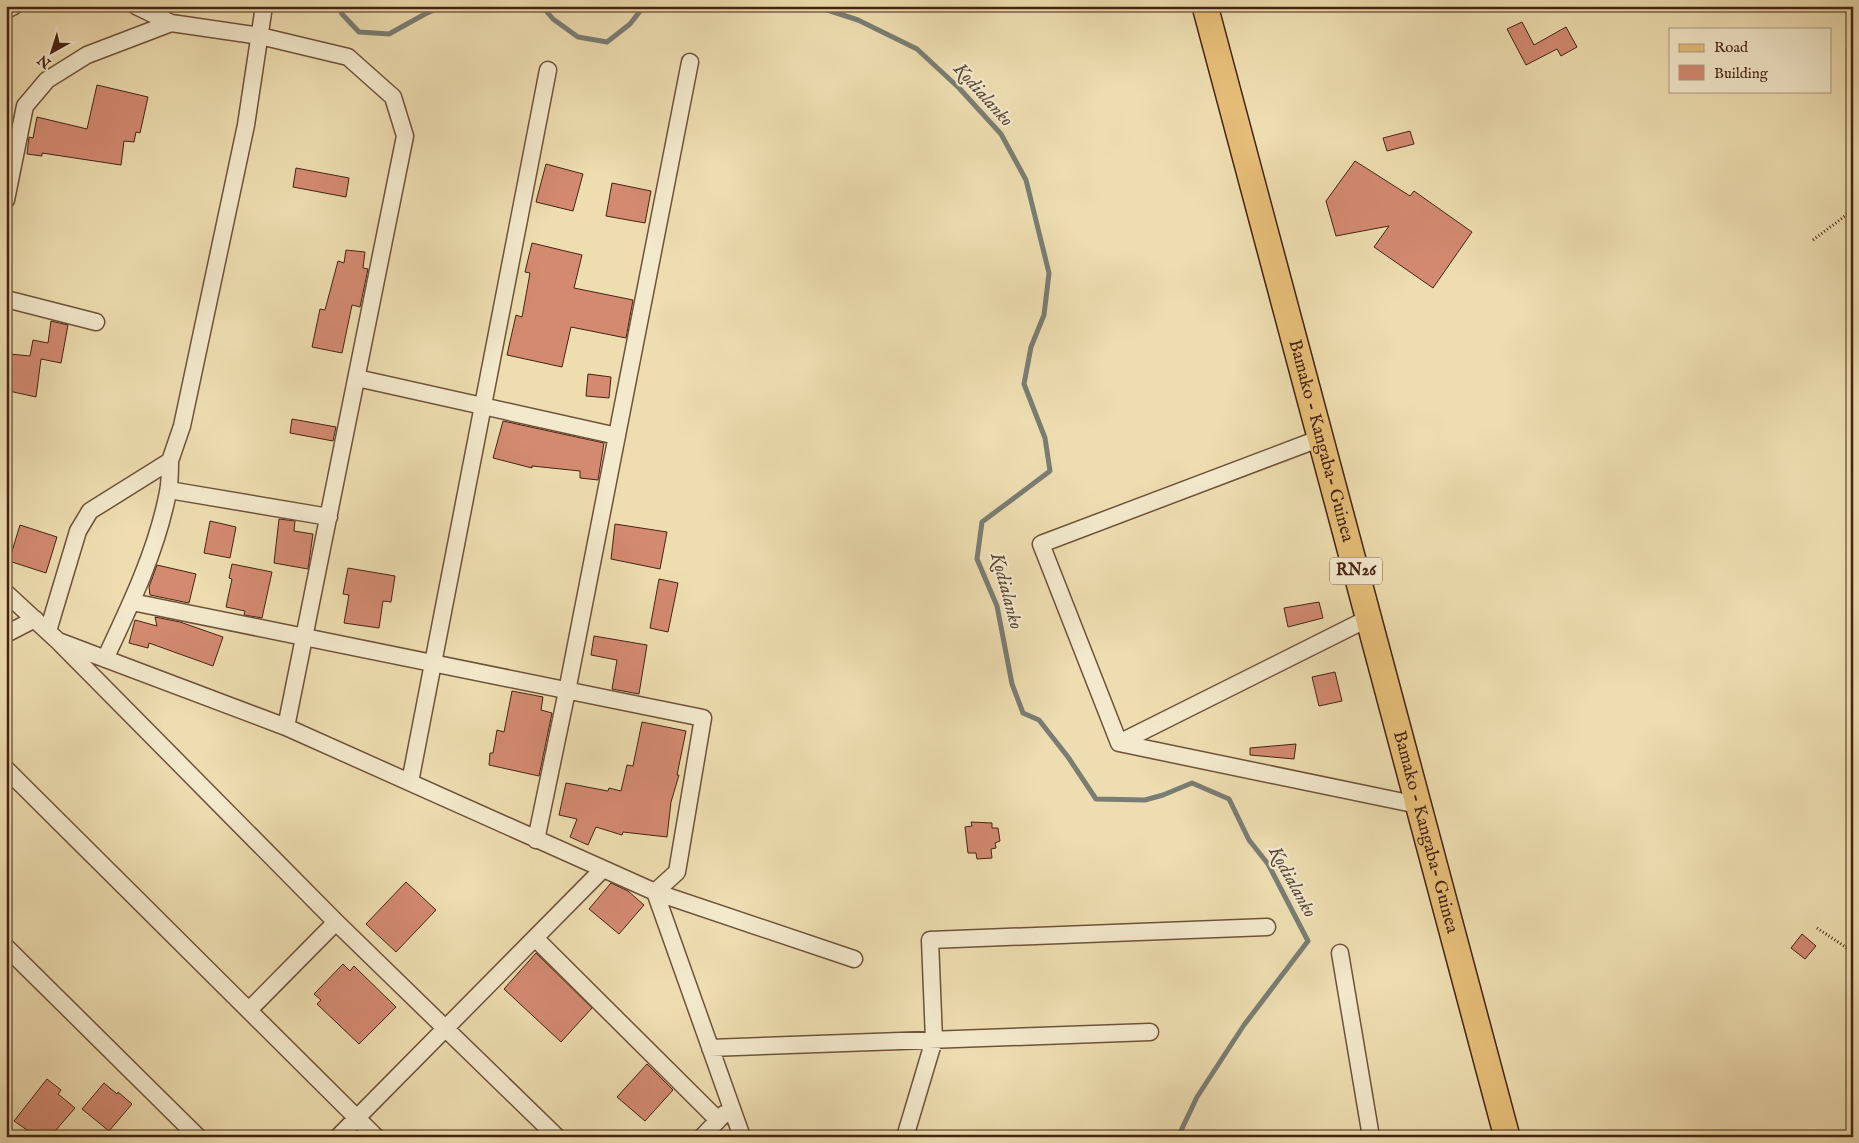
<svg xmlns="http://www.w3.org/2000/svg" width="1859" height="1143" font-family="'IM FELL English',serif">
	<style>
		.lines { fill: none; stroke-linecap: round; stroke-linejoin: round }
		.stream { stroke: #7a7d74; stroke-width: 5 }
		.building { fill: #d38a71; stroke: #452312 }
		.street-casing { stroke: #6f523a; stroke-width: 19 }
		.primary-casing { stroke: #452312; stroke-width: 28 }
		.path { stroke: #452312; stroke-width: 3; stroke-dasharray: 1 2.5; stroke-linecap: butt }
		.street { stroke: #f3e9cc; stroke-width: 16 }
		.primary { stroke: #e6be78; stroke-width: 25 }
		.labels { text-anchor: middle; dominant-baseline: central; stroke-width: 4.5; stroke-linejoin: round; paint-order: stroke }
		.shield { fill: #f3e9cc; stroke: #795e4a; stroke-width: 1 }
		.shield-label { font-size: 16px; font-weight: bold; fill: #452312 }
		.street-label { font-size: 18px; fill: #452312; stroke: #f3e9cc }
		.water-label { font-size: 19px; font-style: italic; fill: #5b483b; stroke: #f3e9cc }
	</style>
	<rect width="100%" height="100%" fill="#edddb0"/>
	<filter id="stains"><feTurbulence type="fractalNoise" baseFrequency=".004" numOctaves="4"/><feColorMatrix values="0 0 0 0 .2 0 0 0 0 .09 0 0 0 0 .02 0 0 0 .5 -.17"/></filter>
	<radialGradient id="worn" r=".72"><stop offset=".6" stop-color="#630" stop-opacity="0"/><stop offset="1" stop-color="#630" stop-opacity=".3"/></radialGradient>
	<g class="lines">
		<path class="stream" d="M 339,6 L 342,14 L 359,32 L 389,34 L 425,14 L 443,6
			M 542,6 L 553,19 L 578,37 L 607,42 L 630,24 L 644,6
			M 815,6 L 858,20 L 917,49 L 959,88 L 1001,134 L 1026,180 L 1049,273 L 1044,315 L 1031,347 L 1024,384 L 1045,438 L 1050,471 L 982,522 L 977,559 L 997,606 L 1012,684 L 1023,713 L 1039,720 L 1068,757 L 1096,799 L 1145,800 L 1163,795 L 1192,783 L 1229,799 L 1249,840 L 1268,864 L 1308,941 L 1244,1025 L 1197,1097 L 1178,1137"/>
	</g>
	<path class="building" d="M 1522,22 L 1534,45 L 1566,27 L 1577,47 L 1561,56 L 1557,49 L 1526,65 L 1507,29 Z
		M 97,85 L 148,97 L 140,133 L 136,132 L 134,142 L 124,141 L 121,165 L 42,153 L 42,156 L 27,154 L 29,137 L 33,138 L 37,117 L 87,129 Z
		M 1410,131 L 1414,144 L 1387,151 L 1383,138 Z
		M 1355,161 L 1410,196 L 1414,191 L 1472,232 L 1433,288 L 1374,247 L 1389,226 L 1336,236 L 1326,201 Z
		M 546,164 L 583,174 L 573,211 L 536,202 Z
		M 296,168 L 349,178 L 346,197 L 293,187 Z
		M 612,183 L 651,191 L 645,223 L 606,216 Z
		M 532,243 L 582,255 L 574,288 L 633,300 L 626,338 L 571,327 L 562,367 L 507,355 L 516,315 L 522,317 L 530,273 L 525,272 Z
		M 346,250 L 365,252 L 363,268 L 368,269 L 360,307 L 352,305 L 342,353 L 312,347 L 320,309 L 325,310 L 338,261 L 344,263 Z
		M 51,321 L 68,325 L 61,363 L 41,359 L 36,397 L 9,391 L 10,354 L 30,356 L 33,340 L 48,343 Z
		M 588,374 L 611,377 L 609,398 L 586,396 Z
		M 292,419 L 336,427 L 333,441 L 290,433 Z
		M 503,421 L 604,443 L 598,480 L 580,478 L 580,471 L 532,466 L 532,468 L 493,458 Z
		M 279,519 L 295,521 L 294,531 L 313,534 L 308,569 L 274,563 Z
		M 210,521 L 236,527 L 230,558 L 204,553 Z
		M 615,524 L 667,532 L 660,569 L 611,559 Z
		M 20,525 L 57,537 L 46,573 L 9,561 Z
		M 232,564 L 272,572 L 262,618 L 244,615 L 245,611 L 226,607 L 232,579 L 229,578 Z
		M 157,565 L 196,574 L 189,603 L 150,595 L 149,587 Z
		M 348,568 L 395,576 L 391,602 L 383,601 L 379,628 L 344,623 L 349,595 L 343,594 Z
		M 659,579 L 678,583 L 668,632 L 650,628 Z
		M 1319,602 L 1323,618 L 1288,627 L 1284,608 Z
		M 155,617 L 180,622 L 223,637 L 213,666 L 149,643 L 148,648 L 129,643 L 135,620 L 157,626 Z
		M 594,636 L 647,645 L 639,694 L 612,689 L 617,660 L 591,655 Z
		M 1335,672 L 1342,701 L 1319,706 L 1312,677 Z
		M 512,691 L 543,697 L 541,710 L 552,713 L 539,776 L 489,765 L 490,753 L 493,753 L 497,730 L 504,732 Z
		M 642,722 L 686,731 L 677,775 L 679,775 L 671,802 L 667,837 L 623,832 L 622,835 L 596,827 L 588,845 L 570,837 L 577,819 L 559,815 L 566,783 L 608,791 L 609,788 L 621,791 L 627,765 L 633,766 Z
		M 1296,744 L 1294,759 L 1250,755 L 1250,748 Z
		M 971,822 L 992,823 L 992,828 L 998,828 L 1000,841 L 995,843 L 996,848 L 991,849 L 992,858 L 977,859 L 976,853 L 968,853 L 965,827 L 972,826 Z
		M 406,882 L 436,910 L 396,952 L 366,924 Z
		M 611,883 L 628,891 L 644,905 L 619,934 L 589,909 Z
		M 1802,934 L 1816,946 L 1805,959 L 1791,948 Z
		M 536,953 L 592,1008 L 561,1042 L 504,989 Z
		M 343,964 L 350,971 L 354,966 L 396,1007 L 359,1044 L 317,1004 L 321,1000 L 314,994 Z
		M 647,1064 L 673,1090 L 645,1121 L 617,1097 Z
		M 47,1079 L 61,1090 L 58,1094 L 75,1108 L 50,1137 L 37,1137 L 14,1121 Z
		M 104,1083 L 117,1094 L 118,1092 L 132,1104 L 109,1131 L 82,1109 Z"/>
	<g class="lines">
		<g class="street-casing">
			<path id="street" d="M 136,6 L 171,23 L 260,36 L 348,57 L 393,97 L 405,136 L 286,727
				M 6,10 L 14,6
				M 6,200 L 25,106 L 47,80 L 87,55 L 171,23
				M 6,299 L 96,322
				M 357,378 L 617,436
				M 169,490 L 329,517
				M 6,593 L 58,641 L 336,922 L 557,1137
				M 132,602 L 703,718 L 677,872 L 655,892
				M 48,631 L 78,531 L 90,511 L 170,461 L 182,426 L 246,125 L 264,6
				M 6,634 L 35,619
				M 58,641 L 286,727 L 655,892 L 854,959
				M 105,659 C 130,606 157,550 168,492 C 170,482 170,471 170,461
				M 1119,743 L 1041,544 L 1321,438
				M 1119,743 L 1418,805
				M 1119,743 L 1369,618
				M 6,769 L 376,1137
				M 410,782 L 548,70
				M 536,840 L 567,691 L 690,62
				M 655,892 L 742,1137
				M 535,938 L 718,1120
				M 6,947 L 198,1137
				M 1340,953 L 1371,1137
				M 249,1010 L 336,922
				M 710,1048 L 1150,1032
				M 338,1137 L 603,869
				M 702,1137 L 724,1114
				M 905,1137 L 934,1040 L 930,940 L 1267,927"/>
		</g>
		<g class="primary-casing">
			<g id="primary">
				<path id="s1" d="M 1205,6 L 1507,1137"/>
			</g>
		</g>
		<path class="path" d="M 1813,240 L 1853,210
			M 1817,928 L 1853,952"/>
		<use href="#street" class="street"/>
		<use href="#primary" class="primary"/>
	</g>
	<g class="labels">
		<rect class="shield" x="1330" y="557.5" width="52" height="27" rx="4"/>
		<g class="shield-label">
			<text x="1356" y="571">RN26</text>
		</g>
		<g class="street-label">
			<text stroke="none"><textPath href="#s1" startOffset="450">Bamako - Kangaba- Guinea</textPath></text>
			<text stroke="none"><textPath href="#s1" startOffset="855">Bamako - Kangaba- Guinea</textPath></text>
		</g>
		<g class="water-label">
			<text transform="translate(983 95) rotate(48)">Kodialanko</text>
			<text transform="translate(1006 591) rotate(75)">Kodialanko</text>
			<text transform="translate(1292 882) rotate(61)">Kodialanko</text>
		</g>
	</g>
	<rect width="1859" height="1143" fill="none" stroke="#edddb0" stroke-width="25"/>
	<rect x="8" y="8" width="1844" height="1128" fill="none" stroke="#452312" stroke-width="2.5"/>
	<rect x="12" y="12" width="1834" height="1118" fill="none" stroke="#452312"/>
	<rect x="1669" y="28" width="162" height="65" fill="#f3e9cc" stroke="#ad9a82"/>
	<rect x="1679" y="44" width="25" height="8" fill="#e6be78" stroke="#ad9a82"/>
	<text x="1714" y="52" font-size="15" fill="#452312">Road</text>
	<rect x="1679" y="65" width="25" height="15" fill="#d38a71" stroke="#ad9a82"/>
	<text x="1714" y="78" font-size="15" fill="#452312">Building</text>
	<g transform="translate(52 52) rotate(219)" stroke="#f3e9cc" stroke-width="4" paint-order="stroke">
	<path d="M0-4L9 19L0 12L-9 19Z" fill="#452312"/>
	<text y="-8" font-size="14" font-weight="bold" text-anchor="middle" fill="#452312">N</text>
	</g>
	<rect width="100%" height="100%" filter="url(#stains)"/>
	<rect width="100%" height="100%" fill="url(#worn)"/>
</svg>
